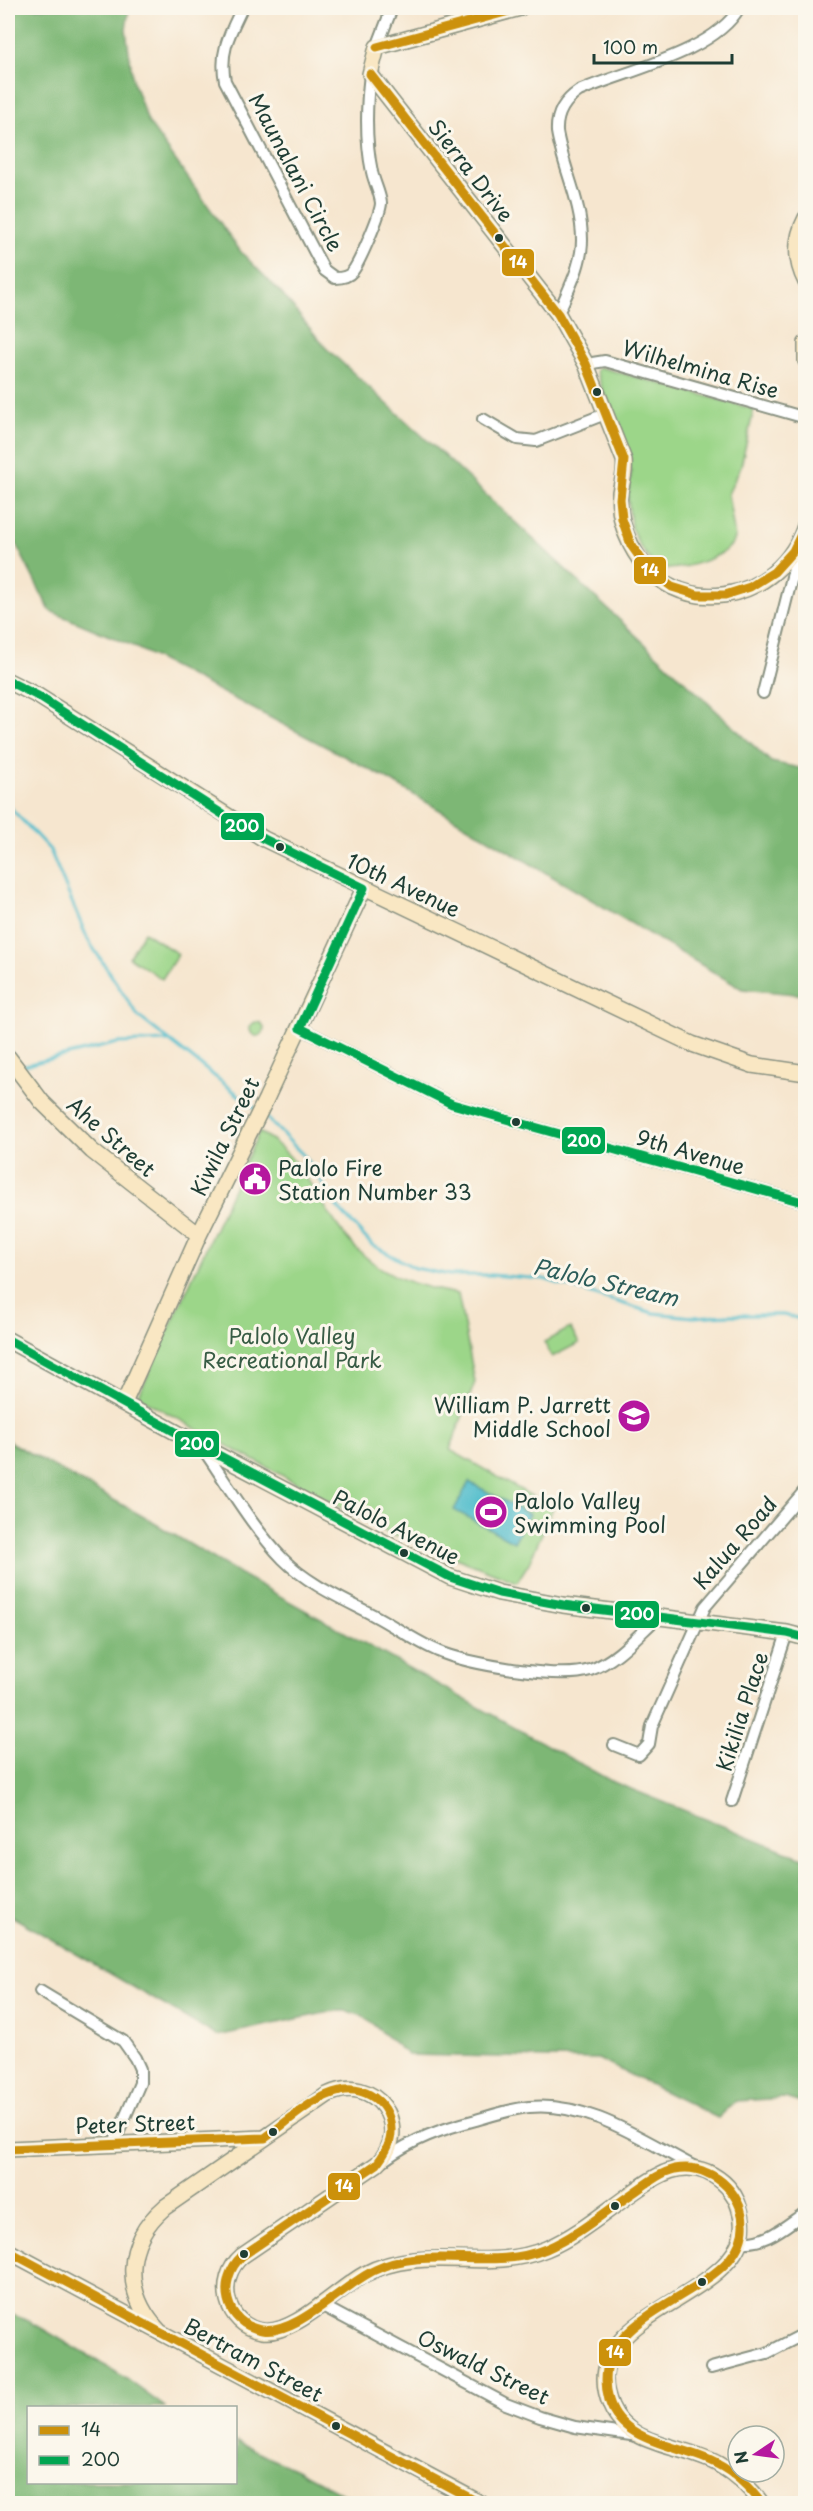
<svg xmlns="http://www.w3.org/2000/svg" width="813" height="2511" font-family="'Playpen Sans',sans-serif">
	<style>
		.green { fill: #9cd689; stroke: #5e8a5e; stroke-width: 1.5 }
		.forest { fill: #7db775; stroke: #4e7a54; stroke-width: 1.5 }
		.water { fill: #51bdcc; stroke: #387d80; stroke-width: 1.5 }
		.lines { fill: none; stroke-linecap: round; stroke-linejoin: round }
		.stream { stroke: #51bdcc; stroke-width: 3 }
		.street-casing { stroke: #8a9282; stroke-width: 14 }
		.secondary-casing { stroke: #8a9282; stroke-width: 18 }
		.street { stroke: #fff; stroke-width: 10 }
		.secondary { stroke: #f9e7c3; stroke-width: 15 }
		.bus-1-casing { stroke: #fbf7ec; stroke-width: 14 }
		.bus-2-casing { stroke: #fbf7ec; stroke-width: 14 }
		.bus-1 { stroke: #cc910a; stroke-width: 9 }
		.bus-2 { stroke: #00a651; stroke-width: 9 }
		.bus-dot { fill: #1f3d34; stroke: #fbf7ec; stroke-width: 2 }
		.labels { text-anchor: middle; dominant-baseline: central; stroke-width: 6; stroke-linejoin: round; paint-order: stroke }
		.street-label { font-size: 21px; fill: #1f3d34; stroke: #fbf7ec }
		.poi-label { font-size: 21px; fill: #1f3d34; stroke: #fbf7ec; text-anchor: start }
		.park-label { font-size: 21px; fill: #385c45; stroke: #fbf7ec }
		.water-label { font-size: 22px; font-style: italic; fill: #2c5d5a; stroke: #fbf7ec }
		.line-badge { stroke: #fbf7ec; stroke-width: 2 }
		.badge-label { font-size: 16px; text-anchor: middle; font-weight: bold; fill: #fff }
	</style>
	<rect width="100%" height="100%" fill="#fbf7ec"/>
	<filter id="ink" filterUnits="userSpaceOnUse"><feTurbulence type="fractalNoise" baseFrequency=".0167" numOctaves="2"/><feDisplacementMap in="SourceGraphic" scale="12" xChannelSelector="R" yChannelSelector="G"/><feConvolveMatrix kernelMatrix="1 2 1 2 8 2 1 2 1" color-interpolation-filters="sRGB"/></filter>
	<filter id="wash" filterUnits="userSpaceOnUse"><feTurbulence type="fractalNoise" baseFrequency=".008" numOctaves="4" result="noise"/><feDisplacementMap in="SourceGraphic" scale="24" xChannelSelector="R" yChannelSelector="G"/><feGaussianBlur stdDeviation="1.35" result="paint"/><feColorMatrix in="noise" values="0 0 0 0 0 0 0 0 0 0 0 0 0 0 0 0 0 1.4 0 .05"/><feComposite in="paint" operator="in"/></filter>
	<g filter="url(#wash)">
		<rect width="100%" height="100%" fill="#f6e6cf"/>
		<path class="green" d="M 599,367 L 754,409 L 741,466 L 728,494 L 735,538 C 729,558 676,573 656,568 L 639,545 L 631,527 L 628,498 L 631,472 L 596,371 Z
			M 144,932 L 178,954 L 162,979 L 129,957 Z
			M250 1029a7 7 0 1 1 14 0a7 7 0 1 1-14 0Z
			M 259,1132 C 266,1136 273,1140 278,1145 C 313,1175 328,1224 362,1254 C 389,1278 423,1288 458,1294 L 475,1382 L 450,1450 L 553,1508 L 529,1563 L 517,1582 L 397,1535 L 395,1537 L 138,1397 Z
			M 570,1328 L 579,1343 L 552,1357 L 544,1342 Z"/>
		<path class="forest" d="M 8,8 L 129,8 L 126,30 L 133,81 L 148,122 L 241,252 L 281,293 L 326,348 L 451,462 L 771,762 L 805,769 L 805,995 L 742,989 L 384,777 L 131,645 L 50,611 L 8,528 Z
			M 8,1441 L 144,1517 L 233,1570 L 611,1781 L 805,1859 L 805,2104 L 785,2098 L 736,2101 L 718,2118 L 598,2059 L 408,2055 L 363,2016 L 347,2011 L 334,2011 L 217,2036 L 8,1914 Z
			M 8,2313 L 31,2322 L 121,2375 L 165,2407 L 28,2408 L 28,2482 L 236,2482 L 236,2442 L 296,2469 L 360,2503 L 8,2503 Z"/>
		<path class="water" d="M 469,1482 L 529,1514 L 514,1542 L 454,1510 Z"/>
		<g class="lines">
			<path class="stream" d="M 8,805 L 50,850 L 88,940 L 138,1016 L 255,1108
				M 21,1066 L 118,1043 L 168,1041
				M 263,1114 L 307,1159 L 338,1208 L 372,1245 L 415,1268 L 450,1275 L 492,1275 L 544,1279 L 653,1313 L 693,1317 L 728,1315 L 783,1315 L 806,1320"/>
		</g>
	</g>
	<g filter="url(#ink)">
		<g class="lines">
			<g class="street-casing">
				<path id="street" d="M 242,8 C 230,33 219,52 225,81 L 324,270 L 335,278 C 342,278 348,277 352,272 C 359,264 381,213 381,203 C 380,193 374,182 372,172 C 365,139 366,107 370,74
					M 377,47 L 392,8
					M 558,314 C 568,290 582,266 582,240 C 582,203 563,168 557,132 C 556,114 564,101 579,91 C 625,71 715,52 739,8
					M 586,364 L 605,361 L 806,418
					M 483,419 L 517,439 L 536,441 L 605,414
					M 763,693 L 800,545
					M 300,1028 L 452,1104 L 806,1203
					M 203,1449 C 228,1485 252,1527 283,1559 C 309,1585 343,1599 375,1616 C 396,1627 416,1642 438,1651 C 467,1664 560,1680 590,1670 C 616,1661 638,1635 658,1617
					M 614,1745 L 639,1755 L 649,1744 L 652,1726 L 705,1607 L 806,1489
					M 732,1801 L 787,1633
					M 40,1991 L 123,2041 L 135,2058 L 140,2069 L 140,2083 L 113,2145
					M 384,2160 C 413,2139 441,2129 476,2120 C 493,2115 511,2109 529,2107 C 589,2101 644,2141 695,2167
					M 739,2242 C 766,2245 785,2226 806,2212
					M 319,2304 L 506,2404 L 540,2417 L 575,2427 L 638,2436
					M 711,2368 L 767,2353 L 806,2333"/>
			</g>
			<g class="secondary-casing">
				<path id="secondary" d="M 520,8 L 377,47 L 370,74 L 558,314 L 586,364 L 624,460 C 626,472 622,481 620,492 C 618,510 623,529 631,545 C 672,625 781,605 806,523
					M 806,218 C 795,239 795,261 806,282
					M 806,343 L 806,361
					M 8,681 L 38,696 L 264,839 L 692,1044 L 752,1065 L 806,1073
					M 8,1057 L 42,1102 L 92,1151 L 199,1235
					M 8,1340 L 201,1446 L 450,1577 L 499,1593 L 563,1605 L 787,1633 L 806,1638
					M 124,1403 L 199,1235 L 266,1099 L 364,888
					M 8,2149 L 265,2138
					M 8,2251 L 482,2504
					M 160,2332 C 122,2293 124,2242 165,2207 L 327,2095 C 374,2071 415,2128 377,2164 L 242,2256 C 215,2279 225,2325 262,2331 C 293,2336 337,2289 365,2274 C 424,2243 486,2274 546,2249 C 577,2236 605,2212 632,2193 C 644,2185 656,2175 670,2171 C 682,2167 695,2167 707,2172 C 722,2179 734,2191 739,2207 C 771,2299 568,2304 611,2406 C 629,2448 683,2444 718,2464 C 735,2474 750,2487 762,2504"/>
			</g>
			<use href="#street" class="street"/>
			<use href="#secondary" class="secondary"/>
			<g class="bus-1-casing">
				<path id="bus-1" d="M 377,47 L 520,8
					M 370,74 L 558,314 L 586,364 L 624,460 L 620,499 L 622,519 L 631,545 L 649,570 L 672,587 L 698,595 L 725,595 L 750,587 L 774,572 L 793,551 L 806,524
					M 265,2138 C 288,2122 312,2097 340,2091 C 369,2084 397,2109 390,2140 C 388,2149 383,2156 377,2164 L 242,2256 C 216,2280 224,2324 262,2330 C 296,2336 344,2284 375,2270 C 428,2244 491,2272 546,2249 C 577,2236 605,2212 633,2193 C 646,2184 659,2173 675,2169 C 686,2167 697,2168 707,2173 C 722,2179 734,2192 740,2207 C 770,2297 580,2298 609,2400 C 622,2445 684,2445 717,2464 C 735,2473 750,2488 762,2504
					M 8,2149 L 265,2138
					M 8,2251 L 481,2504"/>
			</g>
			<g class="bus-2-casing">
				<path id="bus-2" d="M 8,681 L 38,696 L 233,821 L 264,839 L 364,888 L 300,1028 L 452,1104 L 806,1203
					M 8,1340 L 201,1446 L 450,1577 L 499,1593 L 563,1605 L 787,1633 L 806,1638"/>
			</g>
			<use href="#bus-1" class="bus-1"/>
			<use href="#bus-2" class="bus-2"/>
		</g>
	</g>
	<defs>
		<g id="civic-disc" transform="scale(1.725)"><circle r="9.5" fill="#b5179e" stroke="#fbf7ec"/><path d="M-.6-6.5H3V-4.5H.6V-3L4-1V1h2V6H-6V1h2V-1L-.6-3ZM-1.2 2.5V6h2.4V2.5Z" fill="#fff"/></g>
		<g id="school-disc" transform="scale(1.725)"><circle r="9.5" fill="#b5179e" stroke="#fbf7ec"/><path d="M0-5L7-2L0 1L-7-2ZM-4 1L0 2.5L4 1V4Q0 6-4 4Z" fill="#fff"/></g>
		<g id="stadium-disc" transform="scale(1.725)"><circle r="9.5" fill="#b5179e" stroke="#fbf7ec"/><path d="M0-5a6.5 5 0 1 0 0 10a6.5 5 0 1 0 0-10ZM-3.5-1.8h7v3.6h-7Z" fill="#fff"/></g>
	</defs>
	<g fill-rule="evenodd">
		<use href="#civic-disc" x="255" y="1179"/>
		<use href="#school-disc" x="634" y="1416"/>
		<use href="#stadium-disc" x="491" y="1512"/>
	</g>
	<g class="bus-dot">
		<circle cx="499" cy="238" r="5"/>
		<circle cx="597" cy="392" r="5"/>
		<circle cx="280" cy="847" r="5"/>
		<circle cx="516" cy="1122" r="5"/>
		<circle cx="404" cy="1553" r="5"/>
		<circle cx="586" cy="1608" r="5"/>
		<circle cx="273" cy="2132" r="5"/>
		<circle cx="615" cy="2206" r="5"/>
		<circle cx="244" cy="2254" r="5"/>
		<circle cx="702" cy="2282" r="5"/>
		<circle cx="336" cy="2426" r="5"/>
	</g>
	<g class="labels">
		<g class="street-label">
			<text transform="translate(472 170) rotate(52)">Sierra Drive</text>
			<text transform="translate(297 172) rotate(62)">Maunalani Circle</text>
			<text transform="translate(701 368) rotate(16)">Wilhelmina Rise</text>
			<text transform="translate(404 884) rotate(25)">10th Avenue</text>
			<text transform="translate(112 1136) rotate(41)">Ahe Street</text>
			<text transform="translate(224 1136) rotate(-64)">Kiwila Street</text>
			<text transform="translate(691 1151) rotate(16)">9th Avenue</text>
			<text transform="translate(397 1526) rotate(27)">Palolo Avenue</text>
			<text transform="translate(734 1542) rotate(-49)">Kalua Road</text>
			<text transform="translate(741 1711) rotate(-72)">Kikilia Place</text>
			<text transform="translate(135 2123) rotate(-2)">Peter Street</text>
			<text transform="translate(254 2359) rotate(28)">Bertram Street</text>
			<text transform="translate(484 2366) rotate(26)">Oswald Street</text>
		</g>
		<g class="poi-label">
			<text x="278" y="1167">Palolo Fire<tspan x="278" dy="24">Station Number 33</tspan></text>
			<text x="611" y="1404" text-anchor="end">William P. Jarrett<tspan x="611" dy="24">Middle School</tspan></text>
			<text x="514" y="1500">Palolo Valley<tspan x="514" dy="24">Swimming Pool</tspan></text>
		</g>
		<g class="park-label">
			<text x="292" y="1335">Palolo Valley<tspan x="292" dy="24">Recreational Park</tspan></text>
		</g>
		<g class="water-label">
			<text transform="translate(606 1281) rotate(13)">Palolo Stream</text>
		</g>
	</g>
	<g class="line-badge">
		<rect x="501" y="248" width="34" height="29" rx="6" fill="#cc910a"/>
		<rect x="633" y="556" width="34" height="29" rx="6" fill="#cc910a"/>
		<rect x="220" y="812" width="45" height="29" rx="6" fill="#00a651"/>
		<rect x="561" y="1126" width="45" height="29" rx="6" fill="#00a651"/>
		<rect x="174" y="1430" width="46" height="28" rx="6" fill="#00a651"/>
		<rect x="614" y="1600" width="46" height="29" rx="6" fill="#00a651"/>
		<rect x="327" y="2172" width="34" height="29" rx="6" fill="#cc910a"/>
		<rect x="598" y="2338" width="34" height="29" rx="6" fill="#cc910a"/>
	</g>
	<g class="badge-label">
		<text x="518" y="268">14</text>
		<text x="650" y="576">14</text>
		<text x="242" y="832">200</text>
		<text x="584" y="1147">200</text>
		<text x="197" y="1450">200</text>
		<text x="637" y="1620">200</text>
		<text x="344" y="2192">14</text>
		<text x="615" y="2358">14</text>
	</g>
	<rect width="813" height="2511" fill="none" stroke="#fbf7ec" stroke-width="30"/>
	<rect x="27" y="2406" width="210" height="78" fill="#fbf7ec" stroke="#a3ada2" stroke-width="1.5"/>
	<rect x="39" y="2426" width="30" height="9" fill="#cc910a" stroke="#a3ada2" stroke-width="1.5"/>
	<text x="81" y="2436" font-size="18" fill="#1f3d34">14</text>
	<rect x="39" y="2456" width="30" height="9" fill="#00a651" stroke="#a3ada2" stroke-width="1.5"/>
	<text x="81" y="2466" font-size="18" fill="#1f3d34">200</text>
	<g transform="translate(756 2454) rotate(257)"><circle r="28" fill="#fbf7ec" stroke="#a3ada2" stroke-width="1.5"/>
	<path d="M0-4.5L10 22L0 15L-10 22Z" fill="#b5179e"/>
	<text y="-9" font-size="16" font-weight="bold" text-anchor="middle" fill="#1f3d34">N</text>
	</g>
	<path d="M594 54v9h138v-9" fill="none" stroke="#1f3d34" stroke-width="3"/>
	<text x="603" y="54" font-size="18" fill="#1f3d34" stroke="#fbf7ec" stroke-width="4.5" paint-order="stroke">100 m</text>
</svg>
